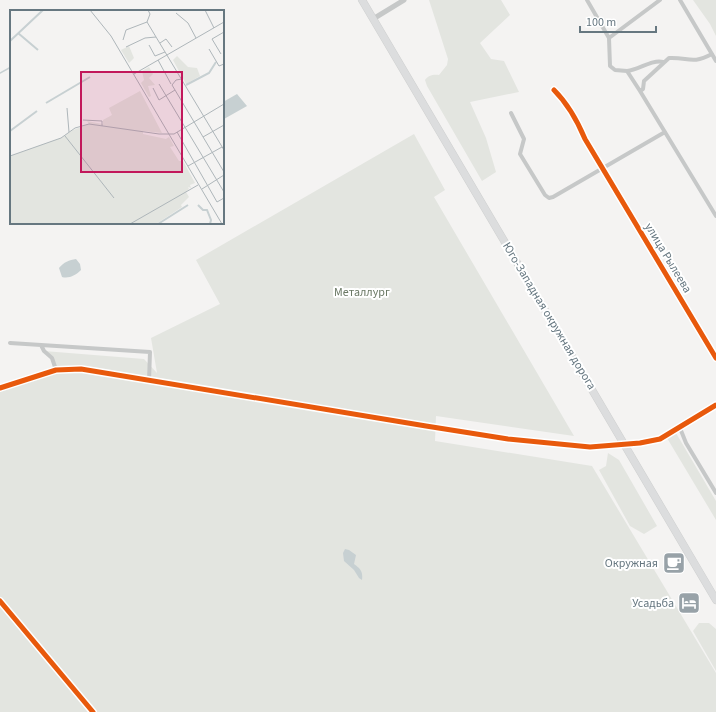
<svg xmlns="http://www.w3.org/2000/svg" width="716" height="712" font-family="'Source Sans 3',sans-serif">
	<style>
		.green { fill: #e3e5e0 }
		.water { fill: #c7d0d2 }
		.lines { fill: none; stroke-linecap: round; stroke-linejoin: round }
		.stream { stroke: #c7d0d2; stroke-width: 1.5 }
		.trunk-casing { stroke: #cfd0d0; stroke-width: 8 }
		.minor { stroke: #c6c8c8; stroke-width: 4 }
		.tertiary { stroke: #c6c8c8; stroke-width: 5 }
		.trunk { stroke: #dcddde; stroke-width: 7 }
		.cycleway-casing { stroke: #fff; stroke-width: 8 }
		.cycleway { stroke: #e8590c; stroke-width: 5 }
		.labels { text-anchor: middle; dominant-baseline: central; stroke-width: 4; stroke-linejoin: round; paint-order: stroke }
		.street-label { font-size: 12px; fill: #667780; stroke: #fff }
		.park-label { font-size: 12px; fill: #6a7864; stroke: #fff }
		.poi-label { font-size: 12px; fill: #667780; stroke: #fff; text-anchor: end }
		.inset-river { fill: none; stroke: #c7d0d2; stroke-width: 2 }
		.inset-road { fill: none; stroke: #aeb6ba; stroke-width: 1 }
		.view { fill: #c2185b; fill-opacity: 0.15; stroke: #c2185b; stroke-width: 2 }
		.inset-edge { fill: none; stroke: #667780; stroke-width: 2 }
	</style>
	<rect width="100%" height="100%" fill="#f4f3f2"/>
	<path class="green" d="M 429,0 L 501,0 L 510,15 L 480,43 L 491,59 L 504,61 L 519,92 L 470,102 L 486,138 L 496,172 L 482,181 L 427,86 L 425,80 C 428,75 434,74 439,75 L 447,65 L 448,59 Z
		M 693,0 L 716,0 L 716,36 L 710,24 Z
		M 414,134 L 445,190 L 434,197 L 574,436 L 436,416 L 435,441 L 592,466 L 716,673 L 716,712 L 0,712 L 0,388 L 56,370 L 52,358 L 44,351 L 144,359 L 157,373 L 151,338 L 220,304 L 196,260 Z
		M 676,433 L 716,501 L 716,520 L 667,438 Z
		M 608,453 L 619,460 L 657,526 L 644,534 L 630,526 L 599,470 L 606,466 Z
		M 699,623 L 709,623 L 716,629 L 716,671 L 693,631 Z"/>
	<path class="water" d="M 237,94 L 247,106 L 224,119 L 223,117 L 223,102 Z
		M 76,259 L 80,264 L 81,270 C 76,275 69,279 62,277 L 59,268 C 64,262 69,260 76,259 Z
		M 345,549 L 349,550 L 356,555 L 354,564 C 361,569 363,572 362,580 L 359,578 L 354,570 L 344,561 L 343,553 Z"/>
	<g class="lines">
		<path class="stream" d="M 0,73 L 11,67"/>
		<g class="trunk-casing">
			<path id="trunk" d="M 362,0 L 716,600"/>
		</g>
		<path class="minor" d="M 587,0 L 609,38
			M 680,0 L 716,61
			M 712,54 C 691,65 689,57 669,58 L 644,81 L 643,89 L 640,91 L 716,216
			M 627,71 C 639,70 652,59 663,62
			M 554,90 C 568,104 577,120 585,139 L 716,358
			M 640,91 L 627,71 L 615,70 L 610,66 L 609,38 L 660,0
			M 511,113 L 524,139 L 520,154 L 545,195 L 549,198 L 553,197 L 665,132
			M 10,343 L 150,352 L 149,381
			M 41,345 L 44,351 L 52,358 L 56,370
			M 680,428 L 686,443 L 716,493
			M 625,445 L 640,443 L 660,439 L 716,405
			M 0,601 L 93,712"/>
		<path class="tertiary" d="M 373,19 L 404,0
			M 0,388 L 56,370 L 81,369 L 285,404 L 508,439 L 590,447 L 625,445"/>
		<use href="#trunk" class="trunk"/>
		<g class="cycleway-casing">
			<path id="cycleway" d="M 554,90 C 568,104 577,120 585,139 L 716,358
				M 0,388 L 56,370 L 81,369 L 426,426 L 508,439 L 590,447 L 640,443 L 660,439 L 716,405
				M 0,601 L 93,712"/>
		</g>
		<use href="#cycleway" class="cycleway"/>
	</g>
	<defs>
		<g id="cafe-square" transform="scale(1.15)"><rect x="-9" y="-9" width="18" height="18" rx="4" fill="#98a2a8" stroke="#fff"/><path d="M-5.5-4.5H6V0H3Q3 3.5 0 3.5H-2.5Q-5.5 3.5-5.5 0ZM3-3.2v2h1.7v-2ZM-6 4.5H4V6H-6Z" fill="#fff"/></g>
		<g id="hotel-square" transform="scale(1.15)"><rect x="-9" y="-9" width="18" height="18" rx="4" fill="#98a2a8" stroke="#fff"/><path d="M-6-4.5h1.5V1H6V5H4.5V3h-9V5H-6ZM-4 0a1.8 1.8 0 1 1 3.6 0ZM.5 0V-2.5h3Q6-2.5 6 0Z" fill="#fff"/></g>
	</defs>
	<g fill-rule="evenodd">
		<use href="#cafe-square" x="674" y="563"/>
		<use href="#hotel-square" x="689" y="603"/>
	</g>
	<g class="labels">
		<g class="street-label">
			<text transform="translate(668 258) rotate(59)">улица Рылеева</text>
			<text transform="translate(549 316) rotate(59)">Юго-Западная окружная дорога</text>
		</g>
		<g class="park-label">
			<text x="362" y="292">Металлург</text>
		</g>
		<g class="poi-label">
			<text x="658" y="563">Окружная</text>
			<text x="674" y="603">Усадьба</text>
		</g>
	</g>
	<g transform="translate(10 10)">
		<rect width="214" height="214" fill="#f4f3f2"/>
		<path d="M 119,36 L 124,48 L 119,53 L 111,40 ZM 167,46 L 178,57 L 187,58 L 190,66 L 176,74 L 163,50 ZM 139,57 L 143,64 L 139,68 L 145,75 L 138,76 L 141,86 L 139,87 L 131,73 L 134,70 L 132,61 ZM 130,81 L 152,123 L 133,121 L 133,124 L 156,129 L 159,127 L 164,136 L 160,137 L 169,151 L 173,151 L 185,173 L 180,175 L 181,178 L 178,177 L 179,179 L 176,182 L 179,187 L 171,195 L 172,197 L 146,214 L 0,214 L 0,146 L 51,128 L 63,120 L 79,114 L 77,111 L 93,114 L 93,110 L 102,105 L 99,98 Z" fill="#e3e5e0"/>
		<path class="inset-river" d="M 8,23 L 28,40M 0,31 L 33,0M 176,75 L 199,63 L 206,52M 36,93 L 80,67M 0,121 L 27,101M 188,195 L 193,200 L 197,200 L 201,210 L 200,214M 148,214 L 178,195"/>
		<path class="inset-road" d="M 80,0 L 101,26 L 212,214M 138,0 L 140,4 L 137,12 L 214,140M 195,0 L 204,18M 166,3 L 178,13 L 186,28M 113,30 L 116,20 L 137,12M 150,33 L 156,29 L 162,37M 139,35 L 145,46 L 155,42M 116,37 L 135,28 L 146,27M 199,39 L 209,56 L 214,54M 211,44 L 202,29 L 214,22M 148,50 L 161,74M 124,64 L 214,12M 172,69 L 166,70 L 162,75 L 214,162M 149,74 L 214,182M 143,78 L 149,90 L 165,80M 57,98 L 59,122M 73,110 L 92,111 L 92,116M 167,122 L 207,192 L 214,188M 55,126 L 104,188M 193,127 L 214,115M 0,146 L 51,128 L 65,118 L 79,114 L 149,124 L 164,124 L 214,94M 178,156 L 212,137M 192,179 L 214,165M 120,214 L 188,175"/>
		<path class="view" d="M 71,62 L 172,62 L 172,162 L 71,162 Z"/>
		<rect width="214" height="214" class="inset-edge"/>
	</g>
	<path d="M580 26v6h76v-6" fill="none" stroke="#667780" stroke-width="2"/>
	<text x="586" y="26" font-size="12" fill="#667780" stroke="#ffffff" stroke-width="3" paint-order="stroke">100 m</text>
</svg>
